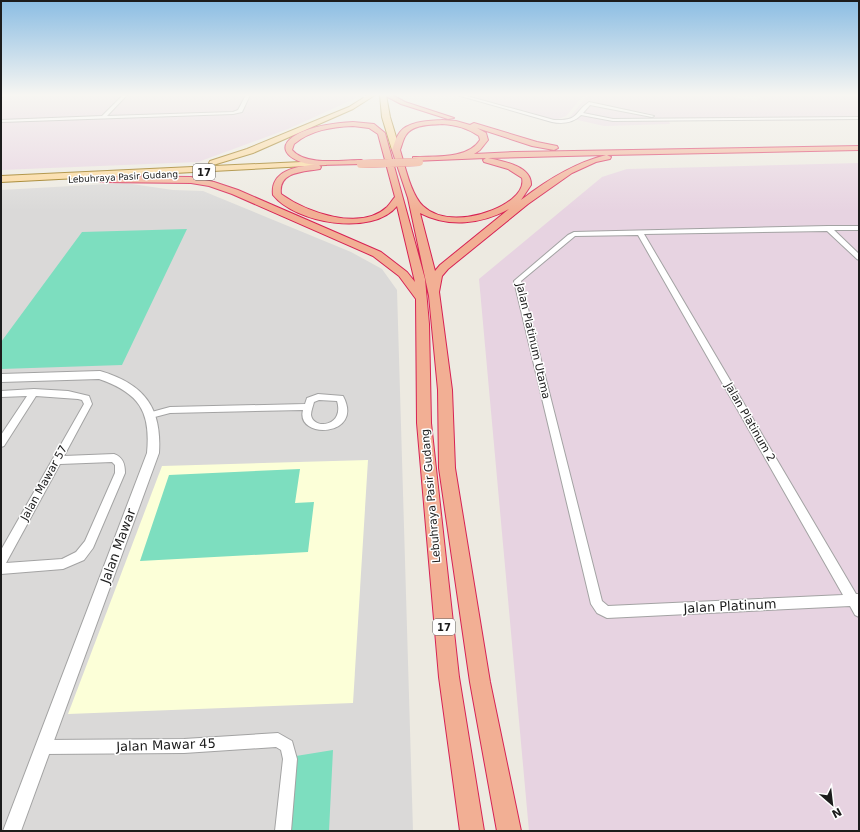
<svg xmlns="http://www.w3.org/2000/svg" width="860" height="832" font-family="'DejaVu Sans',sans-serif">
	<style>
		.residential { fill: #dad9d8 }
		.industrial { fill: #e7d3e1 }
		.education { fill: #fcffd8 }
		.pitch { fill: #7ddebf }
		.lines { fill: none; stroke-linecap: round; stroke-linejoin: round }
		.minor-casing { stroke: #a3a3a3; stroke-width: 2 }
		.tertiary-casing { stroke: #a3a3a3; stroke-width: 2 }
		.primary-casing { stroke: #936c00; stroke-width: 2 }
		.trunk-casing { stroke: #d72254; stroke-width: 2 }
		.minor { fill: #fff; fill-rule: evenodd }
		.tertiary { fill: #fff; fill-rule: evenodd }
		.primary { fill: #fcd797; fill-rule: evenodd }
		.trunk { fill: #f2af94; fill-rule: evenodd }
		.trunk-bridge-casing { stroke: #d72254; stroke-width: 8; stroke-linecap: butt }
		.trunk-bridge { stroke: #f2af94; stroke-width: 8 }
		.labels { text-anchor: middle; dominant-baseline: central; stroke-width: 3; stroke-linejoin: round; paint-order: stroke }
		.far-street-label { font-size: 9px; fill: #1c1c1c; stroke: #fff }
		.shield { fill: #fff; stroke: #606060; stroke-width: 1 }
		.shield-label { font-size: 10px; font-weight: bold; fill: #1c1c1c }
		.street-label { font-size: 11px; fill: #1c1c1c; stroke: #fff }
		.near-street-label { font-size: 13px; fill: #1c1c1c; stroke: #fff }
	</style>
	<rect width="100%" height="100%" fill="#edeae1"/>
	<path class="residential" d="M 125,183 L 173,190 L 203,191 L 351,252 L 382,269 L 397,290 L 413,831 L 1,831 L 1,190 Z"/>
	<path class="industrial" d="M 1,95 L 363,95 L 288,129 L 198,162 L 1,170 Z
		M 461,95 L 584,95 L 566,116 L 558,119 L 548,119 Z
		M 588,95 L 722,95 L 757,101 L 762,95 L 859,95 L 859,120 L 669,121 L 670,124 L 604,126 L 569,118 Z
		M 859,163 L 859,831 L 529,831 L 479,279 L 602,177 L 627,169 Z"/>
	<path class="education" d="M 368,460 L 353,703 L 68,714 L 162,466 Z"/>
	<path class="pitch" d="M 187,229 L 122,365 L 1,369 L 1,342 L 82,232 Z
		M 300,469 L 295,503 L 314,502 L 308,552 L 140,561 L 169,475 Z
		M 333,750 L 329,831 L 288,831 L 296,756 Z"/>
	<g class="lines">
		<g class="minor-casing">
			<path id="minor" d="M 1,95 L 5,95 L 1,98 Z
				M 123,95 L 127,95 L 107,116 L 233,112 L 238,110 L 246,95 L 250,95 L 242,112 L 233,114 L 1,122 L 1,120 L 102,116 Z
				M 359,95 L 364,95 L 370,98 L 367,99 Z
				M 457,95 L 463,95 L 554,120 C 580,121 573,113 589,102 L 654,116 L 652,117 L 590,105 L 583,113 L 613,119 L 859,117 L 859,119 L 613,121 L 581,115 C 573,123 563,124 552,122 Z
				M 828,226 L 859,226 L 859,230 L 834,230 L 859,254 L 859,260 L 857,259 L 827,231 L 644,234 L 856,594 L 859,594 L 859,617 L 855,615 L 850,606 L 607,618 L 597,613 L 591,604 L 514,281 L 568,235 L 574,232 ZM 638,235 L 843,595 L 608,606 L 602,601 L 521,281 L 575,236 Z
				M 34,389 L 68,391 L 89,396 L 92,404 L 64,456 L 114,454 C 123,457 125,464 125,473 L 93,548 L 84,560 L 63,569 L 1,574 L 1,550 L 84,404 L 82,400 L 78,399 L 36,396 L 4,446 L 1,447 L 1,435 L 27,396 L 1,397 L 1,391 ZM 112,462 L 115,465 L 115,473 L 85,541 L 76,552 L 62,559 L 6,563 L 60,464 Z
				M 318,394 L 343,396 C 365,437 295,440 303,410 L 170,413 L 151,418 L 147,415 L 148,413 L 170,407 L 305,404 L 307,398 ZM 319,400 L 337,401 C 345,427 313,430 311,415 C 311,411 313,406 314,402 Z
				M 278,733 L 292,741 L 297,759 L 291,831 L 275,831 L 283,759 L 281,750 L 276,747 L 184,753 L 43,754 L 38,752 L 36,747 L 38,742 L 43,740 L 184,739 Z"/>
		</g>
		<g class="tertiary-casing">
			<path id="tertiary" d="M 100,371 C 144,384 162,407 159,453 L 21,831 L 3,831 L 147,453 C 151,411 139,393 99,379 L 1,382 L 1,374 Z"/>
		</g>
		<g class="primary-casing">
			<path id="primary" d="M 368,95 L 375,95 L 353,109 L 253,153 L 213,165 L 209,163 L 210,161 L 247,149 L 349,107 Z
				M 380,95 L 386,95 L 390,117 L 400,150 L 399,152 L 396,152 L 392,150 L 382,117 Z
				M 323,161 L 327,163 L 326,165 L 1,182 L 1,176 Z"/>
		</g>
		<g class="trunk-casing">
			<path id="trunk" d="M 384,95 L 392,95 L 405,102 L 454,118 L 448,119 L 401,104 Z
				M 442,120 L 456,121 L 470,125 L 474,123 L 537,142 L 557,146 L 558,148 L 554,150 L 532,146 L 477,128 L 486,133 L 488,140 L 480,150 L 474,154 L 515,152 L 859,146 L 859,150 L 607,155 L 611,157 L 610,159 L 596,162 L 572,173 L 528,204 L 448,269 L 442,276 L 439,292 L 452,390 L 455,468 L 490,682 L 521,831 L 497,831 L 470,682 L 439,468 L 438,390 L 429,296 L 408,198 L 392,150 C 394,145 396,137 400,132 C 409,121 429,121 442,120 ZM 442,124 C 457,125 467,128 479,136 L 480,140 C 468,159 436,156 416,157 L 413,157 L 413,161 L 486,158 L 483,160 L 484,162 L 508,169 L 522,178 C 524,187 518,194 512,199 C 491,216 445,227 423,206 C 411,195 405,166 400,150 C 402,145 403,139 406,135 C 413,124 431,125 442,124 ZM 606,155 C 574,163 547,180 521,200 L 531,185 C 532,166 502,161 488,158 ZM 509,209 L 440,265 L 435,271 L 420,213 C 449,228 482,224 509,209 Z
				M 353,122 L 374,124 L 385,133 L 425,279 L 429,324 L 431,423 L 459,677 L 484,831 L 460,831 L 439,677 L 417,423 L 416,299 L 399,276 L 373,256 L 232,194 L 209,186 L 191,183 L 101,182 L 97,179 L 101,176 L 191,177 L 214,182 L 238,190 L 381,252 L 407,272 L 415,282 L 397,206 C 372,237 295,223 273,195 C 270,171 296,166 315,165 C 288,162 270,145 304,131 C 319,125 336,123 353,122 ZM 353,126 L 369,128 L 378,134 L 395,197 C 392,200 390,204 387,207 C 360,232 306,212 281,194 C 278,171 304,172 320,169 L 321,167 L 319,165 L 364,164 L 365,162 L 361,160 C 342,160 305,166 292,150 L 294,144 C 311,130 331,127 353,126 Z"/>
		</g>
		<use href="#minor" class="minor"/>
		<use href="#tertiary" class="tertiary"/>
		<use href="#primary" class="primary"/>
		<use href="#trunk" class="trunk"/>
		<g class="trunk-bridge-casing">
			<path id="trunk-bridge" d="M 361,164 L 419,162"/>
		</g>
		<use href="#trunk-bridge" class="trunk-bridge"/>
	</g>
	<linearGradient id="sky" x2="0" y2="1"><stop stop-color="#8bbde3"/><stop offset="0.45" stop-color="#f7f6f2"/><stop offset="1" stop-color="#f7f6f2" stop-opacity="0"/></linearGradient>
	<rect width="860" height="211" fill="url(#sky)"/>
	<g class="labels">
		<g class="far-street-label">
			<text transform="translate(123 177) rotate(-3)">Lebuhraya Pasir Gudang</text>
		</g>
		<g class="shield">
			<rect x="193" y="164" width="22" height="16" rx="3"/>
			<rect x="433" y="619" width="22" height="16" rx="3"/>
		</g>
		<g class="shield-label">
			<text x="204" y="172">17</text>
			<text x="444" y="627">17</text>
		</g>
		<g class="street-label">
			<text transform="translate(533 341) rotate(77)">Jalan Platinum Utama</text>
			<text transform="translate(750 422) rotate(60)">Jalan Platinum 2</text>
			<text transform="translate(44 483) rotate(-61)">Jalan Mawar 57</text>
			<text transform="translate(431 496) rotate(-95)">Lebuhraya Pasir Gudang</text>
		</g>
		<g class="near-street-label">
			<text transform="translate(118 546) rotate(-70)">Jalan Mawar</text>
			<text transform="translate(730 606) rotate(-3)">Jalan Platinum</text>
			<text transform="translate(166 745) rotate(-2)">Jalan Mawar 45</text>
		</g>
	</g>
	<rect width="860" height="832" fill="none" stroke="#1c1c1c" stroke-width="4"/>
	<g transform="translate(832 804) rotate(152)" stroke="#ffffff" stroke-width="3" paint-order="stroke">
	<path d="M0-3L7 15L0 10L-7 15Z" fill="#1c1c1c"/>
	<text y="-6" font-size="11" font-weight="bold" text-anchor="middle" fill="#1c1c1c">N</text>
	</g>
</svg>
